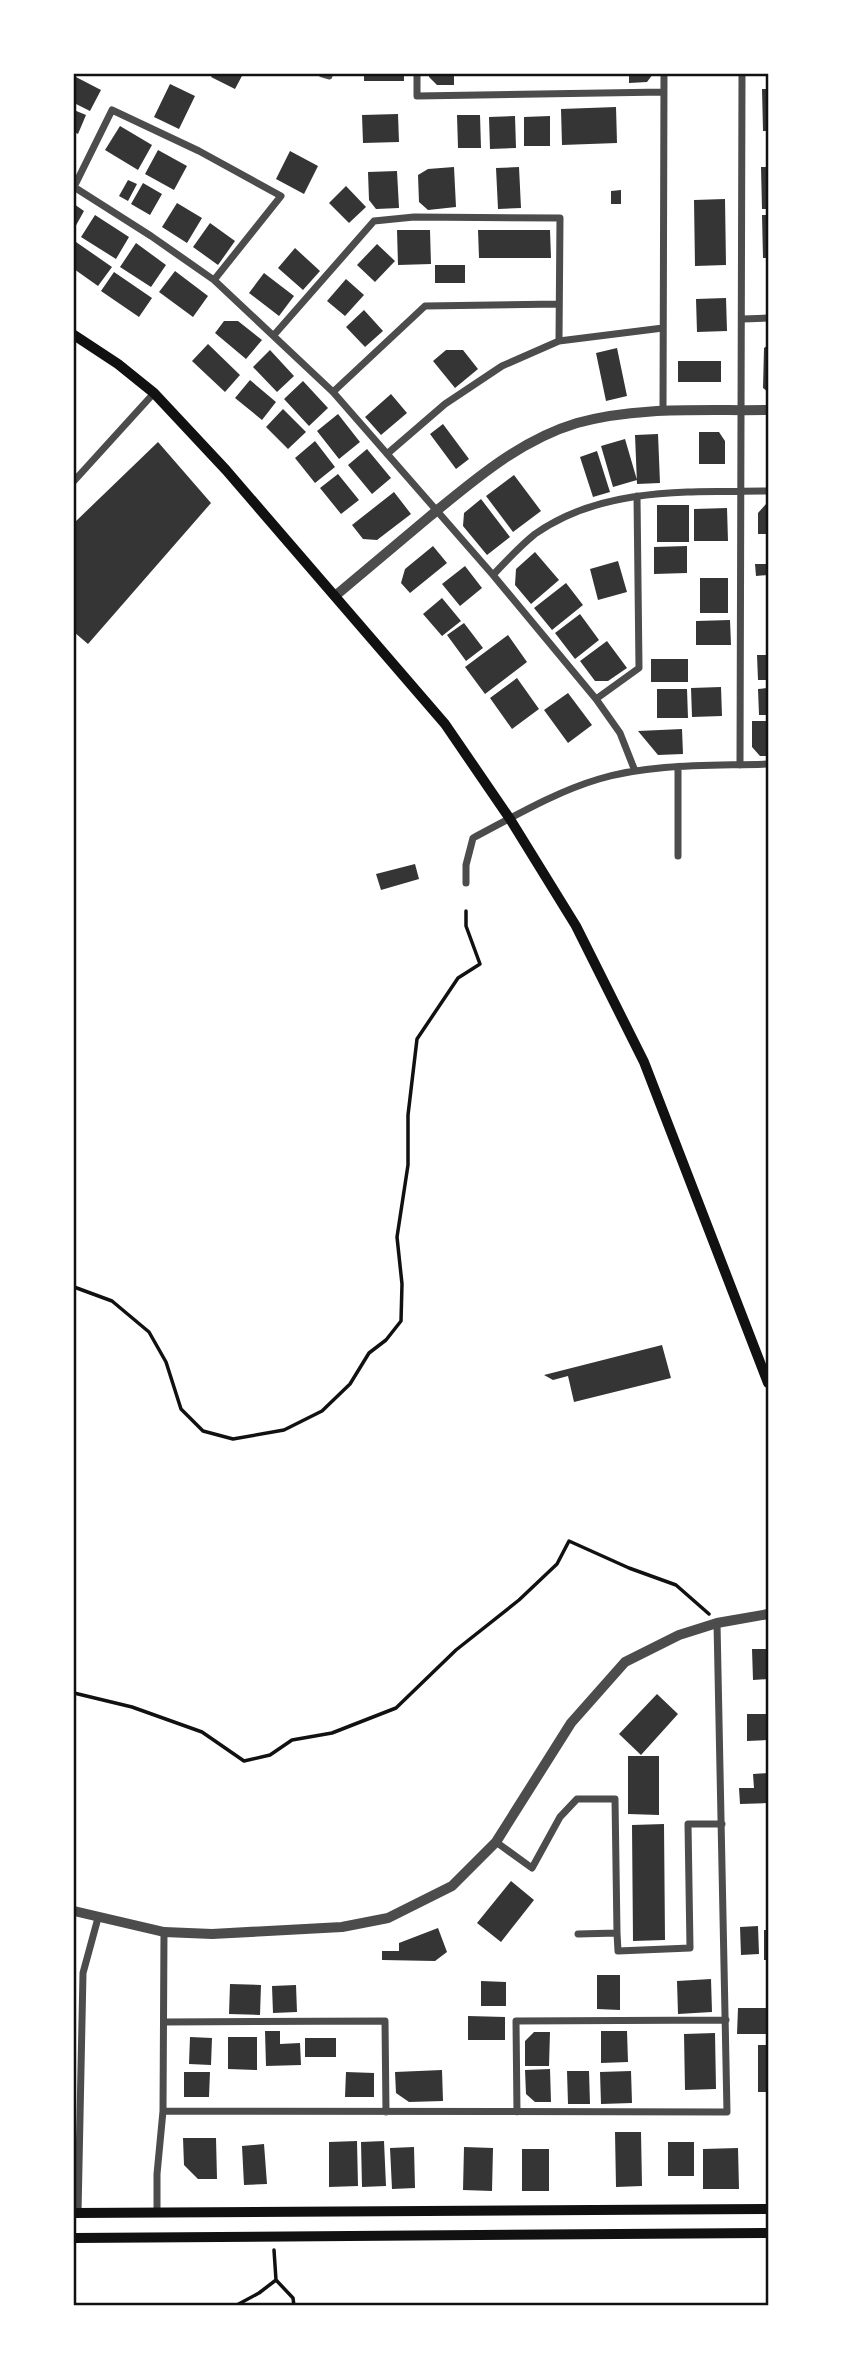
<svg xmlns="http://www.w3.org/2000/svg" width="842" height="2379" font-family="'Fira Sans',sans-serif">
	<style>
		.building { fill: #353535 }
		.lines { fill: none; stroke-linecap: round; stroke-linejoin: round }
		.path { stroke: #111; stroke-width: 3.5 }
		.minor { stroke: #4c4c4c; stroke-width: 7 }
		.tertiary { stroke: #4c4c4c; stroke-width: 10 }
		.secondary { stroke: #111; stroke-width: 10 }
		.neatline { fill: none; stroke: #111; stroke-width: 2.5 }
	</style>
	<rect width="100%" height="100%" fill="#fff"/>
	<path class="building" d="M 213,74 L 243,74 L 235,89 L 211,77 Z
		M 364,74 L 404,74 L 404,81 L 364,81 Z
		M 429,74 L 454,74 L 454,85 L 437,85 L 429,77 Z
		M 629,74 L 653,74 L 647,82 L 629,83 Z
		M 74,76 L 101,90 L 90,111 L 74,103 Z
		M 170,84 L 195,96 L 179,129 L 154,117 Z
		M 762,89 L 768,89 L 768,131 L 763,131 Z
		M 616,107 L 617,143 L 562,145 L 561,109 Z
		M 74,110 L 86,115 L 78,134 L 74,132 Z
		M 398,114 L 399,142 L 363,143 L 362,115 Z
		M 457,115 L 480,115 L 481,148 L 458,148 Z
		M 515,116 L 516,148 L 490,149 L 489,117 Z
		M 550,116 L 550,146 L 524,146 L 524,117 Z
		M 120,126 L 152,145 L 138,170 L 105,150 Z
		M 158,150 L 187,166 L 174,190 L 145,174 Z
		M 290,151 L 318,166 L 304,194 L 276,179 Z
		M 454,167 L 456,207 L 428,210 L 419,202 L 418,175 L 428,169 Z
		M 519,167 L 521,208 L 498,209 L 496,168 Z
		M 761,167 L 768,167 L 768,209 L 762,209 Z
		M 397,171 L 399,208 L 376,209 L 369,200 L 368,172 Z
		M 128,180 L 137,184 L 128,201 L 119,196 Z
		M 143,183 L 162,194 L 150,215 L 131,204 Z
		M 346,186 L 366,207 L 349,223 L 329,203 Z
		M 621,190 L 621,204 L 611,204 L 611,191 Z
		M 725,199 L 726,265 L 695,266 L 694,200 Z
		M 177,203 L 202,218 L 187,243 L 162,227 Z
		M 74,204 L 84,211 L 74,229 Z
		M 95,215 L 129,237 L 116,259 L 81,237 Z
		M 762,215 L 768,215 L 768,258 L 763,258 Z
		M 210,223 L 235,241 L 218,265 L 193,247 Z
		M 397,230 L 430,230 L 431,264 L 398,265 Z
		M 478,230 L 550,230 L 551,258 L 479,258 Z
		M 76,242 L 112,267 L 98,286 L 74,269 L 74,245 Z
		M 136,243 L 166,265 L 151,287 L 120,267 Z
		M 377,244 L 395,261 L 375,282 L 357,265 Z
		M 295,248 L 320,271 L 303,290 L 278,268 Z
		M 435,265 L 465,265 L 465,283 L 435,283 Z
		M 175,271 L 208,296 L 193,317 L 159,292 Z
		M 114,272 L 152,298 L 139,317 L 101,291 Z
		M 264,273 L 294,296 L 279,316 L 249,293 Z
		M 346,279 L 364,295 L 345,316 L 327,301 Z
		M 726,298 L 727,331 L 697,332 L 696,299 Z
		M 364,310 L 383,331 L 365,347 L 346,327 Z
		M 224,321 L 238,321 L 262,340 L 246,359 L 215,333 Z
		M 208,344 L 240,375 L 225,392 L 192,361 Z
		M 768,345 L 768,392 L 763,388 L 764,348 Z
		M 617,348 L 627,396 L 606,401 L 596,353 Z
		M 270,350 L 294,376 L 277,392 L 253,367 Z
		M 446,350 L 463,350 L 478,369 L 455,388 L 433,361 Z
		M 678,361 L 721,361 L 721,382 L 678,382 Z
		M 250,380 L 276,402 L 262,420 L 235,398 Z
		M 303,381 L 328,408 L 309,426 L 284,399 Z
		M 391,394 L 407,413 L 381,435 L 365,417 Z
		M 283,409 L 306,432 L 288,449 L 266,427 Z
		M 338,414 L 360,442 L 339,459 L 317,431 Z
		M 443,424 L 469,459 L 456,469 L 430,434 Z
		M 699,432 L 719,432 L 725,441 L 725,464 L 699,464 Z
		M 658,434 L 660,483 L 637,484 L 635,435 Z
		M 625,439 L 637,480 L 613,487 L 601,446 Z
		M 315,441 L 335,467 L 315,483 L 295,458 Z
		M 158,442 L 211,503 L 88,644 L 74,632 L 74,523 Z
		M 367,449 L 391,478 L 372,494 L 348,465 Z
		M 597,451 L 610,492 L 593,497 L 580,457 Z
		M 338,474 L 359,500 L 341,514 L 320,488 Z
		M 514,475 L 541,511 L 513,532 L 486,496 Z
		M 394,492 L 411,514 L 377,540 L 363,539 L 352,525 Z
		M 481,499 L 510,537 L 487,555 L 463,526 L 464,513 Z
		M 766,504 L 768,504 L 768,534 L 758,534 L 758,513 Z
		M 657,505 L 689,505 L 689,542 L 657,542 Z
		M 727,508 L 728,541 L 694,541 L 694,509 Z
		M 433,546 L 447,563 L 410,593 L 401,583 L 405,569 Z
		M 687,546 L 687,573 L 654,574 L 654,547 Z
		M 535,552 L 559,580 L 531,604 L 515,585 L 516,569 Z
		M 618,561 L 627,592 L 598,600 L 590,569 Z
		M 755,564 L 768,564 L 768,575 L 756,576 Z
		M 465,566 L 482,588 L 460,606 L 442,584 Z
		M 700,578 L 728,578 L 728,613 L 700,613 Z
		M 566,583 L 583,605 L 552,630 L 534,608 Z
		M 442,598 L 461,621 L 442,636 L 423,614 Z
		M 580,614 L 599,640 L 575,659 L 555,633 Z
		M 730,620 L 731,645 L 696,645 L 696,621 Z
		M 464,623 L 483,648 L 466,661 L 447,635 Z
		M 508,635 L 527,662 L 485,694 L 465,667 Z
		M 607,641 L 627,668 L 608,681 L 595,681 L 580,661 Z
		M 757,655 L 768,655 L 768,680 L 758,680 Z
		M 651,659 L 688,659 L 688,682 L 651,682 Z
		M 517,678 L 539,709 L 512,729 L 490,698 Z
		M 721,687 L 722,716 L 692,717 L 691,688 Z
		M 768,688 L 768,715 L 759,715 L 758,689 Z
		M 657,689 L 687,689 L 688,718 L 657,718 Z
		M 568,693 L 592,725 L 568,743 L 544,710 Z
		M 752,721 L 768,721 L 768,756 L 760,756 L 752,747 Z
		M 682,729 L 683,754 L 658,755 L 638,731 Z
		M 415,864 L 419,879 L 381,890 L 376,874 Z
		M 662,1345 L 671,1378 L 574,1402 L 568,1376 L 553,1380 L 544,1375 Z
		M 752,1649 L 768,1649 L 768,1679 L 753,1680 Z
		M 657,1694 L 678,1714 L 641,1755 L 619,1734 Z
		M 747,1714 L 768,1714 L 768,1740 L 747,1741 Z
		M 628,1756 L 659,1756 L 659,1815 L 628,1814 Z
		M 768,1773 L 768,1803 L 740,1804 L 739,1788 L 754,1788 L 753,1774 Z
		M 664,1824 L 665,1940 L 633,1941 L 632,1825 Z
		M 511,1881 L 534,1900 L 501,1942 L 477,1923 Z
		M 758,1926 L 759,1954 L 741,1955 L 740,1927 Z
		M 438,1928 L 447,1952 L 435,1961 L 382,1960 L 382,1951 L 399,1951 L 399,1943 Z
		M 764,1930 L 768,1930 L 768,1960 L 764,1960 Z
		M 597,1975 L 620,1975 L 620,2010 L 597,2009 Z
		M 711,1979 L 712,2012 L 678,2014 L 677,1981 Z
		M 481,1981 L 506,1982 L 506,2006 L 481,2006 Z
		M 230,1984 L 261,1985 L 260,2015 L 229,2014 Z
		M 296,1985 L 297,2012 L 273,2013 L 272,1986 Z
		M 738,2008 L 768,2008 L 768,2034 L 737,2034 Z
		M 468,2016 L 505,2017 L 505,2040 L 468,2040 Z
		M 265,2031 L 280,2031 L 280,2044 L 300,2043 L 301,2065 L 266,2066 Z
		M 601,2031 L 627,2031 L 628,2062 L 601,2063 Z
		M 534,2032 L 550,2032 L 549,2066 L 525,2066 L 525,2041 Z
		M 715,2033 L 716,2089 L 685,2090 L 684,2034 Z
		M 190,2037 L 212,2038 L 211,2065 L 189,2064 Z
		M 228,2037 L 257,2037 L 257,2070 L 228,2069 Z
		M 305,2038 L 336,2038 L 336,2057 L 305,2057 Z
		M 758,2045 L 768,2045 L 768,2092 L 758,2092 Z
		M 550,2069 L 551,2102 L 535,2102 L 526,2094 L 525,2070 Z
		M 442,2070 L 443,2101 L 409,2102 L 396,2093 L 395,2072 Z
		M 567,2071 L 589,2071 L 590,2104 L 568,2104 Z
		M 631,2071 L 632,2103 L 601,2104 L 600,2072 Z
		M 184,2072 L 210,2072 L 209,2097 L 184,2097 Z
		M 346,2072 L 374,2073 L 374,2097 L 345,2097 Z
		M 615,2132 L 641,2132 L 642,2186 L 616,2187 Z
		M 183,2138 L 216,2138 L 217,2179 L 198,2179 L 184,2165 Z
		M 357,2141 L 358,2186 L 329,2187 L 329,2142 Z
		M 384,2141 L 386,2186 L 362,2187 L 361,2142 Z
		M 668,2142 L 694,2142 L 694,2176 L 668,2176 Z
		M 264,2144 L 267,2184 L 244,2185 L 242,2146 Z
		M 414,2147 L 415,2188 L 392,2189 L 390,2148 Z
		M 464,2147 L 493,2148 L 492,2191 L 463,2190 Z
		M 738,2148 L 739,2189 L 703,2189 L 703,2149 Z
		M 522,2149 L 549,2149 L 549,2191 L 522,2191 Z"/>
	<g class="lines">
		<path class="path" d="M 74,1287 L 112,1301 L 149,1332 L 166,1362 L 181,1409 L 203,1431 L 233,1439 L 284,1430 L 322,1411 L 350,1384 L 369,1353 L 386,1340 L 401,1321 L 402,1284 L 397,1237 L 408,1165 L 408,1115 L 417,1039 L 458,978 L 480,964 L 466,926 L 466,911
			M 74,1693 L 132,1707 L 202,1732 L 244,1761 L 270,1755 L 292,1740 L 332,1733 L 396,1708 L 456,1650 L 519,1600 L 557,1564 L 569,1541 L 629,1568 L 676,1585 L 709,1614
			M 274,2250 L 276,2280
			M 235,2306 L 259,2293 L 276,2280 L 293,2298 L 294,2306"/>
		<path class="minor" d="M 322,74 L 329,76 L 329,74
			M 417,74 L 417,96 L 664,92
			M 74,187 L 151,236 L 214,280 L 333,392 L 493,575 L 596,699 L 620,733 L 635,771
			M 74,187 L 112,110 L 199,151 L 281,196 L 214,280
			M 743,319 L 768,318
			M 274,335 L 374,221 L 414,217 L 560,218 L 559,341
			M 333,392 L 425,306 L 559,304
			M 663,411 L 664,74
			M 387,454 L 445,404 L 502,366 L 559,341 L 663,328
			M 74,481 L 154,393
			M 493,575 C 506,561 520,546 535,534 C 603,486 690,492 768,491
			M 596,699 L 639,668 L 637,496
			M 740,765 L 742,74
			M 678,768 L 678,856
			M 466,883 L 466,865 L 473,838 C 513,817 555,792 599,779 C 652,763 713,766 768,764
			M 496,1842 L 532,1868 L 560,1817 L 577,1799 L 615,1799 L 617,1933 L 578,1934
			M 617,1933 L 618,1951 L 690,1948 L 688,1824 L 722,1824
			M 165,2022 L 385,2021 L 386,2112
			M 163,2111 L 727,2112 L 717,1623
			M 517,2112 L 516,2021 L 726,2020
			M 157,2212 L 157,2174 L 163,2111 L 164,1932
			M 78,2213 L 83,1973 L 98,1918"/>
		<path class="tertiary" d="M 335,596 C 366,570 398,543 429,517 C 474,480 520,440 577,423 C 638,406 705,411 768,410
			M 74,1911 L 164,1932 L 212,1934 L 342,1927 L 388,1918 L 452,1886 L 496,1842 L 571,1723 L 625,1662 L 679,1635 L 717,1623 L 768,1614"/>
		<path class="secondary" d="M 74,335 L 118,364 L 154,393 L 226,470 L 445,724 L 510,819 L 576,926 L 644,1062 L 768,1383
			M 74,2213 L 768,2209
			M 74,2238 L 768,2233"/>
	</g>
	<rect width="842" height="2379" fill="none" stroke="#ffffff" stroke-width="150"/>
	<rect x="75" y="75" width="692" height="2229" class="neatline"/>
</svg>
